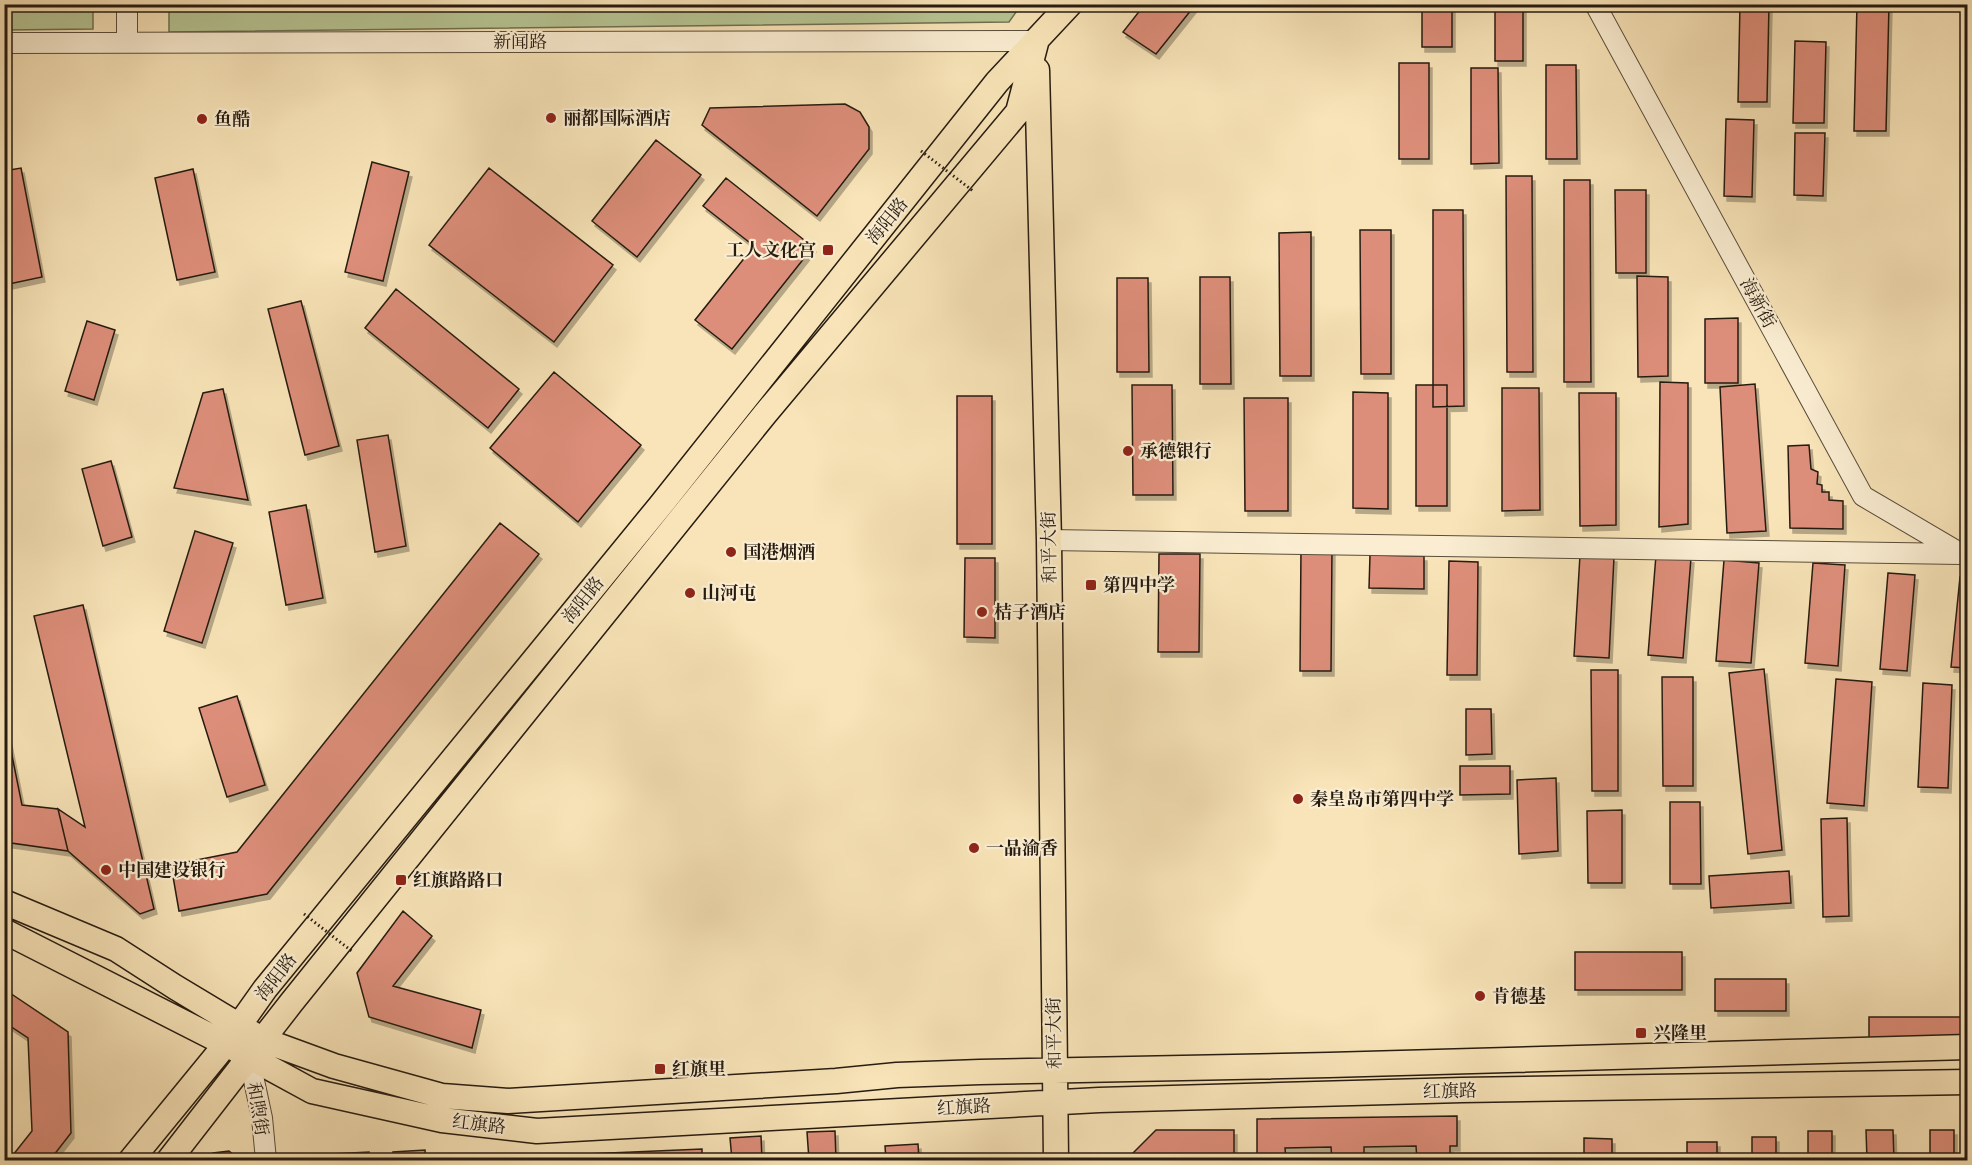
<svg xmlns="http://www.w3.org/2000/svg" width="1972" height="1165" font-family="'Libre Caslon Text','Noto Serif SC',serif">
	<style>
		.green { fill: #b7c594; stroke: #6e7052; stroke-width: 1.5 }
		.building { fill: #dd8e7a; stroke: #261b11; stroke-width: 1.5; filter: url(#shadow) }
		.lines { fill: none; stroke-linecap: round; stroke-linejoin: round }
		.minor-casing { stroke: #5a4d3b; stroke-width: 22 }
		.major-casing { stroke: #261b11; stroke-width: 27 }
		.minor { stroke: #faedd1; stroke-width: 20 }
		.major { stroke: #f8e4b8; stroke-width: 24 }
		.path-bridge { stroke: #261b11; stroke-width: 3; stroke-dasharray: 1.5 3; stroke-linecap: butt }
		.poi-dot { fill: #8f2418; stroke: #faedd1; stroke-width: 2 }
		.labels { text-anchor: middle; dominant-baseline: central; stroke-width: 4.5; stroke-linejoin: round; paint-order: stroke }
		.street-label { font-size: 18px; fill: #261b11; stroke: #faedd1 }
		.poi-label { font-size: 18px; font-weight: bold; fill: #261b11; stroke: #faedd1; text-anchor: start }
	</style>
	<defs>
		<filter id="shadow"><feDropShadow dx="3" dy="5" stdDeviation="0" flood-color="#0004"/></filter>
	</defs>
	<rect width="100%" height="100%" fill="#f8e4b8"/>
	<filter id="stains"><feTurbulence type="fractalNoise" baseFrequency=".00333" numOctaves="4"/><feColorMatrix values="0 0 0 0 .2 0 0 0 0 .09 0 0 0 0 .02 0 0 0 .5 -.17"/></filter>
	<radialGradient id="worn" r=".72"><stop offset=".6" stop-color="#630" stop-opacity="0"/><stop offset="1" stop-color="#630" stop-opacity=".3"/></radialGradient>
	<path class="green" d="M 169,4 L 1021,4 L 1021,5 L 1009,22 L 169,32 Z
		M 4,5 L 93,5 L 93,29 L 5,30 Z"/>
	<path class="building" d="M 1145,4 L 1196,4 L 1156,54 L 1123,32 Z
		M 1422,4 L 1452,4 L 1452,47 L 1422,47 Z
		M 1495,4 L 1523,4 L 1523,61 L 1495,61 Z
		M 1740,4 L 1769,4 L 1767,102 L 1738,102 Z
		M 1857,4 L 1889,4 L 1886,131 L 1854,131 Z
		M 1795,41 L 1826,42 L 1824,123 L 1793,123 Z
		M 1399,63 L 1429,63 L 1429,159 L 1399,159 Z
		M 1546,65 L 1576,65 L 1577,159 L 1546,159 Z
		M 1471,68 L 1498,68 L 1499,163 L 1471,164 Z
		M 845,104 L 860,112 L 869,127 L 869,149 L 817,216 L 702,125 L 710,108 Z
		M 1726,119 L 1754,120 L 1752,197 L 1724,196 Z
		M 1795,133 L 1825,133 L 1823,196 L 1794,195 Z
		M 656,140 L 701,175 L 637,257 L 592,221 Z
		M 372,162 L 409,172 L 383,281 L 345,272 Z
		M 21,168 L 42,277 L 4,285 L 4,171 Z
		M 489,168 L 613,265 L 554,342 L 429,245 Z
		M 193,169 L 215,272 L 177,280 L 155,178 Z
		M 1506,176 L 1532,176 L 1533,372 L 1507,372 Z
		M 726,178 L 813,247 L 732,349 L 695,320 L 754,246 L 703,206 Z
		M 1564,180 L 1590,180 L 1591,382 L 1564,382 Z
		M 1615,190 L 1646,190 L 1646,273 L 1616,273 Z
		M 1433,210 L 1463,210 L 1464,406 L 1433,407 Z
		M 1360,230 L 1391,230 L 1391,374 L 1361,374 Z
		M 1311,232 L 1311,376 L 1280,376 L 1279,233 Z
		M 1637,276 L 1668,277 L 1668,376 L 1638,377 Z
		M 1200,277 L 1230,277 L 1231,384 L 1200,384 Z
		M 1117,278 L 1148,278 L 1149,372 L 1117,372 Z
		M 396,289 L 519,389 L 488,428 L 365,328 Z
		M 301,301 L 339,446 L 305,455 L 268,309 Z
		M 1738,318 L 1738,383 L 1705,383 L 1705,319 Z
		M 87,321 L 115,330 L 94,400 L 65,391 Z
		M 554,372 L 641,445 L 578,522 L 490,448 Z
		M 1660,382 L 1688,383 L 1688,524 L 1659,527 Z
		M 1755,384 L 1766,531 L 1727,533 L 1720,387 Z
		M 1132,385 L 1172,385 L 1173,495 L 1133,495 Z
		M 1416,385 L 1447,385 L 1447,506 L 1416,506 Z
		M 1502,388 L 1539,388 L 1540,510 L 1502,511 Z
		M 223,389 L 248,500 L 174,488 L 203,393 Z
		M 1353,392 L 1388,393 L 1388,509 L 1353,508 Z
		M 1579,393 L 1616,393 L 1616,525 L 1580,526 Z
		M 957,396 L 992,396 L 992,544 L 957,544 Z
		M 1244,398 L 1288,398 L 1288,511 L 1245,511 Z
		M 388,435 L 406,546 L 375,552 L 357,440 Z
		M 1809,445 L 1811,469 L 1818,472 L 1817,484 L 1822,485 L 1822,492 L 1829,492 L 1829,500 L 1843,501 L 1843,529 L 1790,528 L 1788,446 Z
		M 111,461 L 132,537 L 103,546 L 82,469 Z
		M 306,505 L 323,598 L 286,605 L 269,512 Z
		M 500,523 L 539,554 L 267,894 L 179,911 L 171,865 L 237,852 Z
		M 195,531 L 233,543 L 202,643 L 164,631 Z
		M 1301,548 L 1332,548 L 1331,671 L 1300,671 Z
		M 1159,554 L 1200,554 L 1199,652 L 1158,652 Z
		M 1370,555 L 1424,556 L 1424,589 L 1369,588 Z
		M 1580,555 L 1614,557 L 1609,658 L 1574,656 Z
		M 1656,555 L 1691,558 L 1683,658 L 1648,655 Z
		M 965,558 L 995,558 L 995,638 L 964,637 Z
		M 1724,560 L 1759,563 L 1751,663 L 1716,661 Z
		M 1449,561 L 1478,562 L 1477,675 L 1447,675 Z
		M 1813,563 L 1845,565 L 1838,666 L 1805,663 Z
		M 1888,573 L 1915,575 L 1907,671 L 1880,669 Z
		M 1960,577 L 1968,578 L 1968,668 L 1951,667 Z
		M 83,605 L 154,909 L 140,914 L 68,851 L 58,809 L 85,827 L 34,616 Z
		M 1764,669 L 1782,850 L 1748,854 L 1729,673 Z
		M 1591,670 L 1618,670 L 1618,791 L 1592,791 Z
		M 1662,677 L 1693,677 L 1693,786 L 1663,786 Z
		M 1836,679 L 1872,682 L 1864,806 L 1827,803 Z
		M 1923,683 L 1952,685 L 1948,788 L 1918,787 Z
		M 237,696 L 265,785 L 227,797 L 199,708 Z
		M 1466,709 L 1491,709 L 1492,754 L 1466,755 Z
		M 4,716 L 22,805 L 58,809 L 68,851 L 4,842 Z
		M 1460,766 L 1510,766 L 1510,794 L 1460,795 Z
		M 1556,778 L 1558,851 L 1519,854 L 1517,780 Z
		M 1670,802 L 1700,802 L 1701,884 L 1670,884 Z
		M 1622,810 L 1622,883 L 1588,883 L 1587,811 Z
		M 1847,818 L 1849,916 L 1823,917 L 1821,819 Z
		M 1789,871 L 1791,903 L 1711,908 L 1709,876 Z
		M 403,911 L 432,936 L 393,986 L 481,1010 L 472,1048 L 369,1017 L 357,973 Z
		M 1575,952 L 1682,952 L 1682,990 L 1575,990 Z
		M 1715,979 L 1786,979 L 1786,1011 L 1715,1011 Z
		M 4,989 L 68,1032 L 71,1133 L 50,1160 L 9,1160 L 32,1131 L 28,1038 L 4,1022 Z
		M 1869,1017 L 1968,1017 L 1968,1038 L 1869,1038 Z
		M 1457,1116 L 1457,1146 L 1450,1146 L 1450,1160 L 1417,1160 L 1416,1146 L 1364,1147 L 1364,1160 L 1332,1160 L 1331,1147 L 1285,1148 L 1286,1160 L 1257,1160 L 1257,1119 Z
		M 1156,1130 L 1234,1130 L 1234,1160 L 1128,1160 L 1128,1158 Z
		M 1866,1130 L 1893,1130 L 1894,1160 L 1867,1160 Z
		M 1930,1130 L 1954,1130 L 1954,1160 L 1930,1160 Z
		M 835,1131 L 836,1160 L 809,1160 L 807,1132 Z
		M 1808,1131 L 1832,1131 L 1832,1160 L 1808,1160 Z
		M 761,1136 L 762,1160 L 732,1160 L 730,1138 Z
		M 1752,1137 L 1776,1137 L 1776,1160 L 1752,1160 Z
		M 1584,1138 L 1612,1139 L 1612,1160 L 1584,1160 Z
		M 1687,1142 L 1717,1142 L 1717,1160 L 1687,1160 Z
		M 918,1144 L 919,1160 L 886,1160 L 885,1146 Z
		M 702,1149 L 702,1160 L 564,1160 L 563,1155 Z
		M 425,1150 L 426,1160 L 394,1160 L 393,1152 Z
		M 229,1151 L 240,1160 L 207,1160 L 213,1153 Z
		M 369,1152 L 369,1160 L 312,1160 L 312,1155 Z"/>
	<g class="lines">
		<g class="minor-casing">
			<path id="minor" d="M 1595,4 L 1863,496 L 1960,553
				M 127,42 L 127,4
				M 4,43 L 1036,41
				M 1049,540 L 1961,554
				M 249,1057 L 262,1118 L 266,1160"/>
		</g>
		<g class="major-casing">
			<path id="major" d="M 1037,70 L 1049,540 L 1056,1160
				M 4,902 L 116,949 L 175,987 L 263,1040 L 334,1066 L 442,1096 L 508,1101 L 836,1081 L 897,1075 L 980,1072 L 1329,1065 L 1968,1047
				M 4,931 L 226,1044 L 312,1091 L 442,1120 L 537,1131 L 1099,1100 L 1462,1090 L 1968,1082
				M 131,1160 L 226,1044 L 265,989 L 660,506 L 997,82 L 1070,4
				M 169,1160 L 291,1003 L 765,414 L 1018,112 L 1036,43"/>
		</g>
		<use href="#minor" class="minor"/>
		<use href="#major" class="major"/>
		<path class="path-bridge" d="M 921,151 L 973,191
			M 304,914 L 353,952"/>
	</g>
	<g class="poi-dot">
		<circle cx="551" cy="118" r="6"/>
		<circle cx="202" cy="119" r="6"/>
		<rect x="822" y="244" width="12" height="12" rx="3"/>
		<circle cx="1128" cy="451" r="6"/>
		<circle cx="731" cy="552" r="6"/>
		<rect x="1085" y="579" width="12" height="12" rx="3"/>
		<circle cx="690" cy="593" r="6"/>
		<circle cx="982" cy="612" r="6"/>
		<circle cx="1298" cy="799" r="6"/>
		<circle cx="974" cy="848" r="6"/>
		<circle cx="106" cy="870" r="6"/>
		<rect x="395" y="874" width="12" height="12" rx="3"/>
		<circle cx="1480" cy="996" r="6"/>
		<rect x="1635" y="1027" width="12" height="12" rx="3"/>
		<rect x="654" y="1063" width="12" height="12" rx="3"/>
	</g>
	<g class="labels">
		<g class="street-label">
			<text x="520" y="42">新闻路</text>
			<text transform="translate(887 221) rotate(-51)">海阳路</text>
			<text transform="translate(1758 303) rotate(61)">海新街</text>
			<text transform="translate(1049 547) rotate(-91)">和平大街</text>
			<text transform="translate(583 600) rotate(-51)">海阳路</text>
			<text transform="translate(276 977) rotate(-52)">海阳路</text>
			<text transform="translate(1054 1033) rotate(-91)">和平大街</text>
			<text transform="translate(1450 1091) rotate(-1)">红旗路</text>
			<text transform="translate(964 1107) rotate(-3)">红旗路</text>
			<text transform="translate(258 1109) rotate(81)">和煦街</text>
			<text transform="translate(479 1124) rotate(7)">红旗路</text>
		</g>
		<g class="poi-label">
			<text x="563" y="118">丽都国际酒店</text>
			<text x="214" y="119">鱼酷</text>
			<text x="816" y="250" text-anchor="end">工人文化宫</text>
			<text x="1140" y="451">承德银行</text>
			<text x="743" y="552">国港烟酒</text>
			<text x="1103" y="585">第四中学</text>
			<text x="702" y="593">山河屯</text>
			<text x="994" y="612">桔子酒店</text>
			<text x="1310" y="799">秦皇岛市第四中学</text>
			<text x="986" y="848">一品渝香</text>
			<text x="118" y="870">中国建设银行</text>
			<text x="413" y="880">红旗路路口</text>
			<text x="1492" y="996">肯德基</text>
			<text x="1653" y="1033">兴隆里</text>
			<text x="672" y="1069">红旗里</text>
		</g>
	</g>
	<rect width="1972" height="1165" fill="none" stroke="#f8e4b8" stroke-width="24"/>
	<rect x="6" y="6" width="1960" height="1153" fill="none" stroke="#261b11" stroke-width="3"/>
	<rect x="12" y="12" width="1948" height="1141" fill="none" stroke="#261b11" stroke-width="1.5"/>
	<rect width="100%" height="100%" filter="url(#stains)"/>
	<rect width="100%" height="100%" fill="url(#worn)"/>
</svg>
